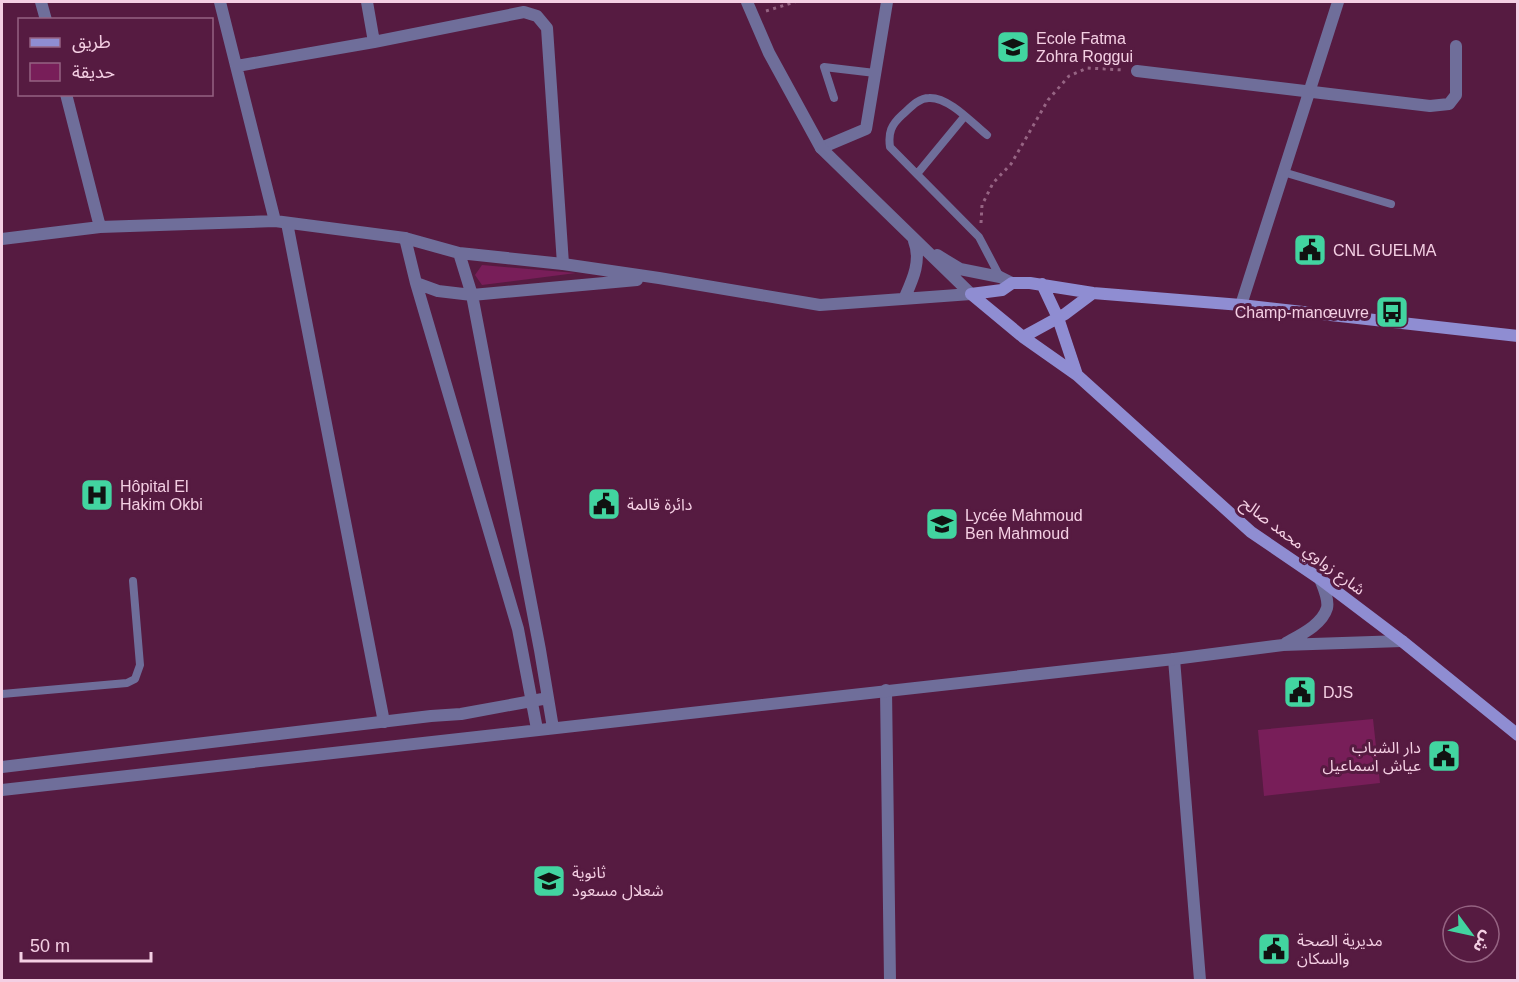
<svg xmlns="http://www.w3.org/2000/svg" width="1519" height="982" font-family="Arial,'Noto Sans Arabic',sans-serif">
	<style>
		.green { fill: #781e59 }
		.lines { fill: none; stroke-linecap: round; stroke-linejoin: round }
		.path { stroke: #966483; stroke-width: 3; stroke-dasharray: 3 4.5; stroke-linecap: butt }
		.service { stroke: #6f6e9a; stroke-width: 8 }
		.minor { stroke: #6f6e9a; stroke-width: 12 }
		.tertiary { stroke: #6f6e9a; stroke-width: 12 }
		.secondary { stroke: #8f8dd2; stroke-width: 12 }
		.labels { text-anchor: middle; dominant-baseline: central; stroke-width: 6; stroke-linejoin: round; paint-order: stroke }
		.poi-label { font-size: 16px; fill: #f4cfe3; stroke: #561b41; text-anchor: start }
		.street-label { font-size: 16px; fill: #f4cfe3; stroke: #561b41 }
	</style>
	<rect width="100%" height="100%" fill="#561b41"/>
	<path class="green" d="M 482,265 L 576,273 L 482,285 L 475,275 Z
		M 1373,719 L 1380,783 L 1264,796 L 1258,730 Z"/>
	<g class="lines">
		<path class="path" d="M 766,11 L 795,2
			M 981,223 L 982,205 L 993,183 L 1011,164 L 1048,100 L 1069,76 L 1087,68 L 1123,70"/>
		<path class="service" d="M 834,98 L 824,67 L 875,73
			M 987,135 C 972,123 949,97 929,98 C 918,98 910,108 902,115 C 891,125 888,133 890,147 L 979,237 L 1000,277
			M 1283,172 L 1391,204
			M 917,174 L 964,117
			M 2,694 L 127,683 L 135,679 L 140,665 L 133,581"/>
		<path class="minor" d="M 41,2 L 46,20
			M 220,2 L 275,221
			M 367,2 L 374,42
			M 237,66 L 374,42 L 524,12 L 537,16 L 547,28 L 563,264
			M 1137,71 L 1430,106 L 1449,104 L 1456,95 L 1456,46
			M 66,94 L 100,227
			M 821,148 L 866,129 L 887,2
			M 287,223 L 384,722
			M 2,239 L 100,227 L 275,221 L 405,238
			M 1241,305 L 1338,2
			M 1174,659 L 1200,980
			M 886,690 L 890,980"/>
		<path class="tertiary" d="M 747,2 L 769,53 L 821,148 L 971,294
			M 459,253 L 472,295 L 540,650 L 553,728
			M 937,255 L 960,269 L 1000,277 L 1012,283
			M 416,283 L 438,291 L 472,295 L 637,280
			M 904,299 C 912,281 922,261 914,241
			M 1286,643 C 1300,635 1322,625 1327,608 C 1329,599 1323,587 1320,579
			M 537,729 L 518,629 L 416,283 L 405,238 L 459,253 L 563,264 L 659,278 L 820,305 L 971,294
			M 2,767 L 431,716 L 461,714 L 548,698
			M 2,790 L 1174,659 L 1283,645 L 1402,641"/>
		<path class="secondary" d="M 1042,284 L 1058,318 L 1077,375
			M 971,294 L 1023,337 L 1077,375 L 1251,532 L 1320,579 L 1402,641 L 1518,735
			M 971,294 L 1002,290 L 1012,283 L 1030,283 L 1093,293 L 1241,305 L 1518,336
			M 1023,337 L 1065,314 L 1093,293"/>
	</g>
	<defs>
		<g id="school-square" transform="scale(1.725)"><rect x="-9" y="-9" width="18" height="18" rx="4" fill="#42d4a0" stroke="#561b41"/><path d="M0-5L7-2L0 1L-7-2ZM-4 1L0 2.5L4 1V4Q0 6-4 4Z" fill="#111"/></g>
		<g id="civic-square" transform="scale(1.725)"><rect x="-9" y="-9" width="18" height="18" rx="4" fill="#42d4a0" stroke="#561b41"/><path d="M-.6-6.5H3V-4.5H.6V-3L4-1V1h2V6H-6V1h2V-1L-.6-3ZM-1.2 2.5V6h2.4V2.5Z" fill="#111"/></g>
		<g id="bus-square" transform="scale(1.725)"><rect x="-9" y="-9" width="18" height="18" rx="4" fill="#42d4a0" stroke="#561b41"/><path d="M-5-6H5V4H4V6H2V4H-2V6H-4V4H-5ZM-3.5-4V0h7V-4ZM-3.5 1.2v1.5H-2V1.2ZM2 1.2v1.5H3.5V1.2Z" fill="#111"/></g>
		<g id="hospital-square" transform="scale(1.725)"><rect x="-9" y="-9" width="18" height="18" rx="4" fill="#42d4a0" stroke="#561b41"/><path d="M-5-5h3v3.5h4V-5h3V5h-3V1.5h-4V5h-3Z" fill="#111"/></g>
	</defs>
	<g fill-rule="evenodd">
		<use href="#school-square" x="1013" y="47"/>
		<use href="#civic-square" x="1310" y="250"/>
		<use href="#bus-square" x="1392" y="312"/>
		<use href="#hospital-square" x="97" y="495"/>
		<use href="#civic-square" x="604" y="504"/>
		<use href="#school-square" x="942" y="524"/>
		<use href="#civic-square" x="1300" y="692"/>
		<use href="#civic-square" x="1444" y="756"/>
		<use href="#school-square" x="549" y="881"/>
		<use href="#civic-square" x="1274" y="949"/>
	</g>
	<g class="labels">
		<g class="poi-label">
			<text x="1036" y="38">Ecole Fatma<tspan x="1036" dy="18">Zohra Roggui</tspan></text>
			<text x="1333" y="250">CNL GUELMA</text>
			<text x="1369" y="312" text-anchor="end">Champ-manœuvre</text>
			<text x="120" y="486">Hôpital El<tspan x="120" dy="18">Hakim Okbi</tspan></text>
			<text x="627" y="504">دائرة قالمة</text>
			<text x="965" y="515">Lycée Mahmoud<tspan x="965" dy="18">Ben Mahmoud</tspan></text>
			<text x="1323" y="692">DJS</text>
			<text x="1421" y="747" text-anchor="end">دار الشباب<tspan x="1421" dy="18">عياش اسماعيل</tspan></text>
			<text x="572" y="872">ثانوية<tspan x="572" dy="18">شعلال مسعود</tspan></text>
			<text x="1297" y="940">مديرية الصحة<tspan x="1297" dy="18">والسكان</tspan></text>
		</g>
		<g class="street-label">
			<text transform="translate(1303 546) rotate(37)">شارع زواوي محمد صالح</text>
		</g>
	</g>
	<rect width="1519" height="982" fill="none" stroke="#f4cfe3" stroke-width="6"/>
	<rect x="18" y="18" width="195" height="78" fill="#561b41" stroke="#956382" stroke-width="1.5"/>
	<rect x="30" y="38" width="30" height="9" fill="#8f8dd2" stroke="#956382" stroke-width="1.5"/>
	<text x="72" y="48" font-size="18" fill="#f4cfe3">طريق</text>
	<rect x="30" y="63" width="30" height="18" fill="#781e59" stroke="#956382" stroke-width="1.5"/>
	<text x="72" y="78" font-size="18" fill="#f4cfe3">حديقة</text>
	<g transform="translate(1471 934) rotate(123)"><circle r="28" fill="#561b41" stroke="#956382" stroke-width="1.5"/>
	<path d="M0-4.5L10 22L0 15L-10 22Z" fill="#42d4a0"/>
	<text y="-9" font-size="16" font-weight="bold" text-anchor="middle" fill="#f4cfe3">ش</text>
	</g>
	<path d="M21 952v9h130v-9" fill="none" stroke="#f4cfe3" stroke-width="3"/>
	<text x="30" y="952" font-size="18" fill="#f4cfe3" stroke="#561b41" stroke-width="4.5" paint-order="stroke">50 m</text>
</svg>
